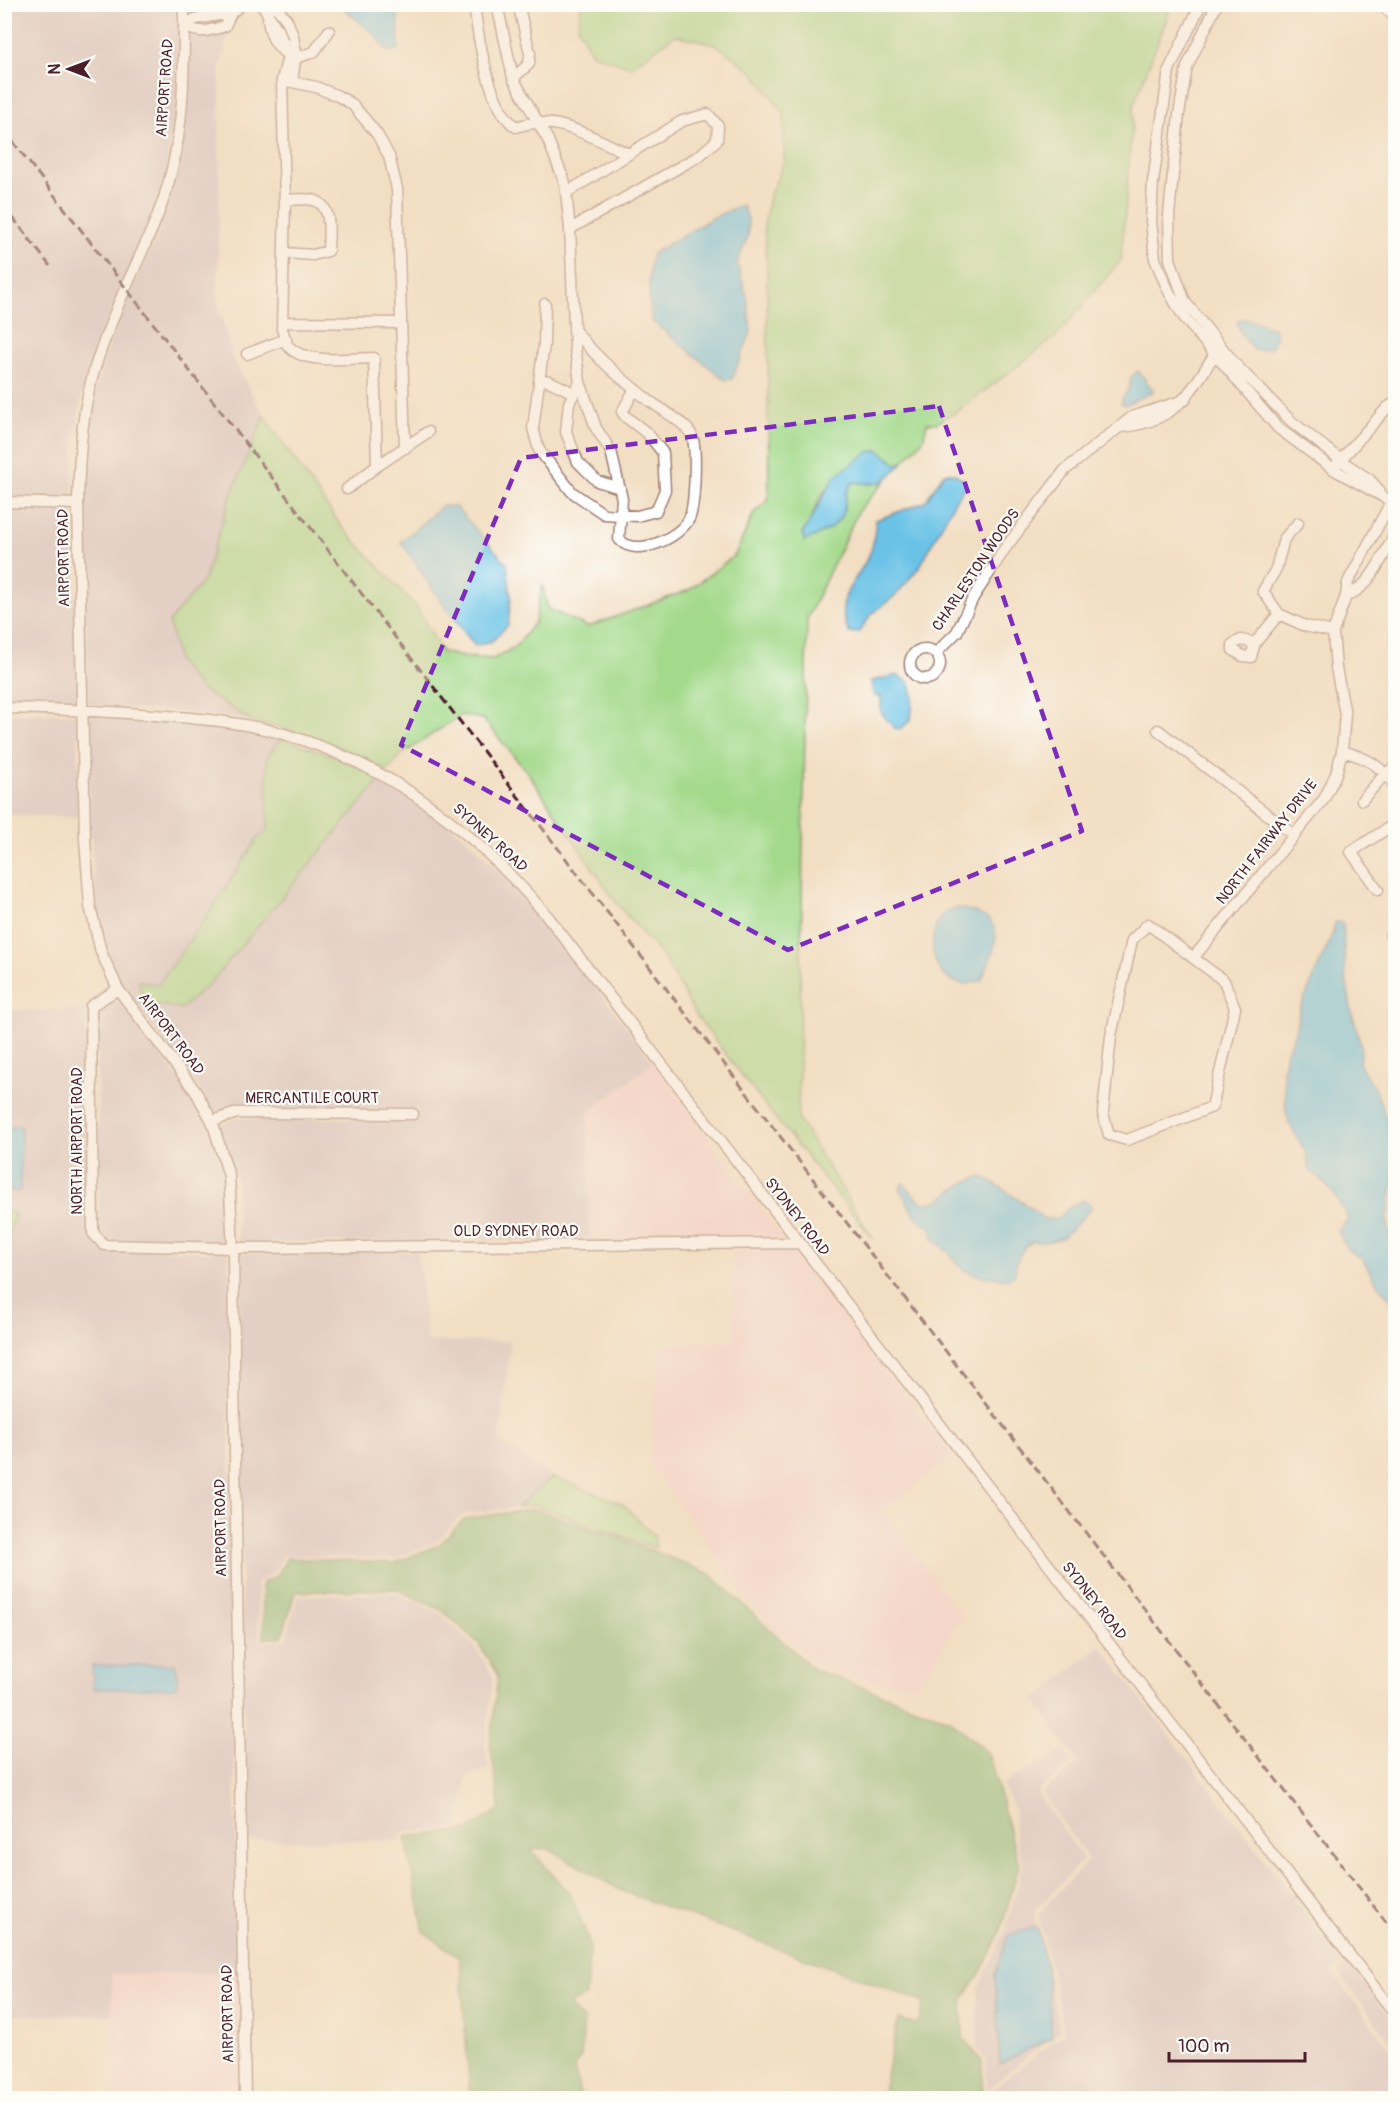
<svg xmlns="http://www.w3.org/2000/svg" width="1400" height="2103" font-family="Pangolin,sans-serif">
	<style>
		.built { fill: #f7cfd0 }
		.industrial { fill: #d2bdc5; fill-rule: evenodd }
		.green { fill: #a3d98a; stroke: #767c5a; stroke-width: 1.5 }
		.forest { fill: #82b976; stroke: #666c50; stroke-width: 1.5 }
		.water { fill: #6ac3e7; stroke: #5a7189; stroke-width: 1.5 }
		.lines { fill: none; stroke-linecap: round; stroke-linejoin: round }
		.minor-casing { stroke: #9e7e76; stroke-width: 13 }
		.minor { stroke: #fff; stroke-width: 10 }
		.rail { stroke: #4a1f2b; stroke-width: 3; stroke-dasharray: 9 4.5; stroke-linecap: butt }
		.marked { fill: none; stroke: #7b2cbf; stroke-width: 4.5; stroke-dasharray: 12 8; stroke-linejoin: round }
		.labels { text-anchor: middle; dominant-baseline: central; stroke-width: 4.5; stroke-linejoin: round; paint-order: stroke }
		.street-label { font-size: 15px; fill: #4a1f2b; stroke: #fdfcf7 }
	</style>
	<rect width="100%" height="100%" fill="#fdfcf7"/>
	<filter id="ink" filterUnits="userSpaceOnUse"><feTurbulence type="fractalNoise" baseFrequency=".0167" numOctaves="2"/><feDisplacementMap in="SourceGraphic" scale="12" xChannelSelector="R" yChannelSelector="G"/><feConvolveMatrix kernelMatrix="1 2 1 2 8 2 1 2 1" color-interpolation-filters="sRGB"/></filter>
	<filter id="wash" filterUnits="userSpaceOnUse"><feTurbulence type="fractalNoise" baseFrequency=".008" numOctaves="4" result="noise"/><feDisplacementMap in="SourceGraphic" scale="24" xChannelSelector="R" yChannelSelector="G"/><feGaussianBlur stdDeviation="1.35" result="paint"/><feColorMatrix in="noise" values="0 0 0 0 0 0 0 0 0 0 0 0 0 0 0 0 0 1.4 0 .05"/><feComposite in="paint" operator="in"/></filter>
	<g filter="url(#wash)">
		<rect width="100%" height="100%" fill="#f2dec2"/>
		<path class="built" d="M 653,1062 L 755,1201 L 784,1239 L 590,1240 L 588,1113 Z
			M 791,1248 L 953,1456 L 883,1510 L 962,1616 L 919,1687 L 850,1679 L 814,1664 L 750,1604 L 649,1463 L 661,1345 L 734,1340 L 733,1250 L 718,1249 Z
			M 238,1973 L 239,2098 L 115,2098 L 111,1974 Z"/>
		<path class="industrial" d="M 5,5 L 179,5 L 177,87 L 173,135 L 165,176 L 145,236 L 93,357 L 81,401 L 74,452 L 73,499 L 5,497 Z
			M 190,5 L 234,5 L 228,9 L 190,16 Z
			M 230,28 L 220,67 L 218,306 L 235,362 L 264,416 L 230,498 L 204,580 L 169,622 L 178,662 L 201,689 L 253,722 L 235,718 L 178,712 L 88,705 L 83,504 L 85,453 L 92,403 L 103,359 L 131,289 L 155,239 L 175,178 L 184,136 L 188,87 L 189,34 L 195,37 L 207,36 Z
			M 5,506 L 73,508 L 78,705 L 5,703 Z
			M 5,713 L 78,714 L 79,817 L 5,815 Z
			M 88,715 L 232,727 L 280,739 L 267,757 L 268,830 L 257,839 L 218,900 L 146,1004 L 334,834 L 381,779 L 425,806 L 467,839 L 509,880 L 545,920 L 653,1062 L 588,1113 L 590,1240 L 238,1243 L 235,1176 L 218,1124 L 238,1118 L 418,1119 L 418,1110 L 237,1108 L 215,1115 L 200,1090 L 123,987 L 107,951 L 96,906 L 94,879 L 90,818 Z
			M 117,996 L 191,1095 L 207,1122 L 224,1177 L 228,1243 L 107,1241 L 99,1231 L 97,1009 Z
			M 86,1009 L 88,1233 L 100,1248 L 228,1252 L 229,1455 L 238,1973 L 112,1974 L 112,2015 L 5,2015 L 4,1238 L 11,1230 L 15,1215 L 5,1212 L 5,1191 L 20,1191 L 21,1126 L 6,1128 L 5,1131 L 5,1010 ZM 92,1666 L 175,1688 L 94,1689 Z
			M 418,1251 L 427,1342 L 511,1341 L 499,1441 L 552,1477 L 517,1507 L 462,1515 L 436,1542 L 393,1559 L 284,1555 L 273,1573 L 257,1582 L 259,1640 L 263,1643 L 286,1640 L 298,1596 L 395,1593 L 440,1613 L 475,1647 L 493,1677 L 485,1744 L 489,1769 L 467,1778 L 457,1827 L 403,1833 L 401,1836 L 401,1841 L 246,1840 L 240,1455 L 239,1253 Z
			M 1100,1645 L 1343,1962 L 1332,1972 L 1395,2055 L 1395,2098 L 981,2098 L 1065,2032 L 1038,1914 L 1089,1860 L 1042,1793 L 1078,1763 L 1035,1700 Z
			M 1064,1751 L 1072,1763 L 1039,1790 L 1038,1794 L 1083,1859 L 1035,1911 L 1037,1927 L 1008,1935 L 1052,2037 L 1046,1966 L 1060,2030 L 987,2089 L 986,2060 L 977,2048 L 978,1989 L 1005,1931 L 1023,1866 L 1013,1826 L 1015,1811 L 1002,1784 Z
			M 1348,1962 L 1395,2023 L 1395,2048 L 1338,1972 Z"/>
		<path class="green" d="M 581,5 L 1172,5 L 1134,104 L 1121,260 L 1057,336 L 958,411 L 936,423 L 927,423 L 923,440 L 902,463 L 897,464 L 878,450 C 864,454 830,482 822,495 C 815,507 811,521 803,533 L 843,511 L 845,492 L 853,482 L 871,484 L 885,481 L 859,510 L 807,619 L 798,1119 L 874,1240 L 755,1093 L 696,1015 L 663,957 L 617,904 L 528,773 L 483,719 L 461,715 L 400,756 L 388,771 L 339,748 L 286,729 L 253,722 L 201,689 L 178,662 L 169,622 L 204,580 L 230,498 L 264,416 L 340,525 L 416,606 L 442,652 L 462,657 L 493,659 L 515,647 L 535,622 L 542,585 L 548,609 L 588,627 L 689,590 L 735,555 L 754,513 L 767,501 L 769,490 L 767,270 L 764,226 L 769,197 L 784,162 L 784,113 L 754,73 L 715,44 L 675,35 L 631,67 L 592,54 L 578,27 Z
			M 278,737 L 335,756 L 381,779 L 212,981 L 182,1008 L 146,1004 L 138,981 L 158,985 L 218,900 L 257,839 L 268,830 L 267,757 L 280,739 Z
			M 5,1212 L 15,1214 L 11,1230 L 5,1238 Z
			M 552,1477 L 623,1504 L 654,1536 L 656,1548 L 536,1505 L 517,1507 Z"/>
		<path class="forest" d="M 535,1509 L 621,1538 L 710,1574 L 813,1669 L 950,1720 L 988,1753 L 1019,1865 L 1001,1930 L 981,1972 L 962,2000 L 963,2038 L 982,2061 L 983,2098 L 894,2098 L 883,2089 L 898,2019 L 918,2024 L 924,2002 L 622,1891 L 547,1848 L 531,1850 L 571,1895 L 590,1943 L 586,1996 L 569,2005 L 584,2021 L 581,2057 L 574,2068 L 581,2098 L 470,2098 L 460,1958 L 424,1932 L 405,1837 L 468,1830 L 500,1809 L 490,1744 L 498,1676 L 479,1644 L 442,1610 L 396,1589 L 295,1592 L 282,1637 L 264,1639 L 262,1583 L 277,1576 L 287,1558 L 394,1563 L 439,1545 L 464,1519 Z"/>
		<path class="water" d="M 339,5 L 398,5 L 399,50 L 386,51 L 378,37 Z
			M 742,205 L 748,218 L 748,236 L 737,263 L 747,297 L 751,332 L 732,379 L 725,380 L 652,321 C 648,298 647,277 652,254 L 712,218 Z
			M 1248,319 L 1274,328 L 1276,335 L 1272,347 L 1262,350 L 1254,350 C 1247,343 1240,334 1237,324 L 1239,320 Z
			M 1138,371 L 1154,391 L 1125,405 L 1122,404 L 1122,399 L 1129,388 L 1131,377 Z
			M 878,450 L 897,464 L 902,463 C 882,485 882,485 853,482 C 844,493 847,496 844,509 C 839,528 820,534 804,541 L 803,533 L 835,476 L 869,452 Z
			M 944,473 L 954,473 L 965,481 L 965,487 L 956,499 L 920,566 L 897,594 L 871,615 L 859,632 L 849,633 C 830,593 862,579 872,548 C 874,539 875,529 876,520 L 925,502 Z
			M 442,506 L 456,507 L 507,564 L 511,598 L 508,625 L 492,641 L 475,646 L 440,600 L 401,542 Z
			M 897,675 L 909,682 L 913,696 L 911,720 L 900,729 L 894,728 L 881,712 L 881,696 L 877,697 L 873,694 L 871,681 Z
			M 958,908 C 1010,916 998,943 981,981 C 975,982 968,985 962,984 C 935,979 929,952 935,928 C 936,923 940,915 945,912 C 948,910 955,909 958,908 Z
			M 1335,922 L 1343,923 L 1345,972 L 1351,1009 L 1361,1047 L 1359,1064 L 1376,1091 L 1386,1118 L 1391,1139 L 1394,1180 L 1387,1221 L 1395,1262 L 1395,1305 L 1379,1286 L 1361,1257 L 1347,1249 L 1338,1231 L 1348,1219 C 1338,1198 1328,1183 1309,1170 L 1306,1153 L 1289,1123 L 1286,1111 L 1283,1071 L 1286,1052 L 1294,1036 L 1300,1009 L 1333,933 Z
			M 21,1126 L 20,1191 L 5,1191 L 5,1131 L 6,1128 Z
			M 981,1176 L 1002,1188 L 1045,1219 L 1058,1218 L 1068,1208 L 1083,1200 L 1091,1205 L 1092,1208 L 1062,1238 L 1047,1242 L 1032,1242 L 1025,1247 L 1018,1258 L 1014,1276 L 1005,1279 L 975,1275 L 962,1269 L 949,1253 L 933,1239 L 932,1228 C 914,1221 908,1204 900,1188 L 903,1183 L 922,1203 C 943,1202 946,1194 962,1184 C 968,1181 975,1179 981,1176 Z
			M 175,1664 L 178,1676 L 175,1688 L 94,1689 L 92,1666 Z
			M 1037,1927 L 1046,1966 L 1052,2037 L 1000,2064 L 995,1975 L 1008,1935 Z"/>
	</g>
	<g filter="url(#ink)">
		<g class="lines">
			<g class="minor-casing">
				<path id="minor" d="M 184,4 C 184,62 185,122 170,177 C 160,217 142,250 126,287 C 116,309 107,333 99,355 C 82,403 79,454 78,504 L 85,839 L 90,906 L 101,952 L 118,989 L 196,1092 L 212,1121 L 229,1176 L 233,1248 L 235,1455 L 245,2098
					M 259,4 L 276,7 L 287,20 L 293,36 L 296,53 L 292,82
					M 474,4 C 478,37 489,109 516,127 C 555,113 595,139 629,154
					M 497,4 L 513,78 L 548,140 L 565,183 L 570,229 L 575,349 L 580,382 L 596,428 L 611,451 L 622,499 L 619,539 C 635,559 679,538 689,519 C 695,507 697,448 692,436 C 687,423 658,408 647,399 C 620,378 594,356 574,329
					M 1201,4 L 1169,70 L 1153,182 L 1151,221 L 1155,259 L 1169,292 L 1185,319 L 1278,428 L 1333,469 L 1396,504
					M 1217,4 L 1187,67 L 1179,114 L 1169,215 L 1170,259 L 1185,302 L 1236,365 L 1291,421 L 1346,464 L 1370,480 L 1379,490
					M 1384,4 L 1387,10 L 1396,17
					M 263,6 L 280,34 L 288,57 L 282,80 L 285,202 L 282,329 C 284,334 285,343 289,347 C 306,365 351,358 374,358 L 377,466
					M 231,13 L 225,26 C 208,31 199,35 184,25 L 195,19 Z
					M 231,13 L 242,4
					M 268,19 C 270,36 274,43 286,54
					M 296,58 L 314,52 L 329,31
					M 513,78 L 529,64 L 530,53 L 518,4
					M 282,80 L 316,87 L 338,96 L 352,104 L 377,134 L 389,156 L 397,189 L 405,448
					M 566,193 L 682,121 L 708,114 L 718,126 L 717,140 L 699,156 L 570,229
					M 284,253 L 313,255 L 328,251 C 328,235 334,205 313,200 C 305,198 293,200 284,200
					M 545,304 L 544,344 L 533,428 L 539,450 L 572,492 L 604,514 L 637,516 L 656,511 L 665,490 L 663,453 L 648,434 L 626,417 L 622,412 L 635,389
					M 282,322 L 401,323
					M 247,354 L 286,339
					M 541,380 L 549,381 L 574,393
					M 580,382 L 569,403 L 566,432 L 578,462 L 597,481 L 620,488
					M 1121,427 C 1174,422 1188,397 1214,355
					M 1337,464 L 1387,408 L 1396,402
					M 347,489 L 377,466 L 428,432
					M 4,502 L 78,504
					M 1298,523 L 1284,539 L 1276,569 L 1263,591 L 1279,614 L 1305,626 L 1333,632
					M 1346,596 C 1371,588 1383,554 1396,533
					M 1255,643 L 1251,657 L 1243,656 L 1233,650 L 1233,644 L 1241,640 L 1255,643 L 1279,614
					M910 664a15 15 0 1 1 30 0a15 15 0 1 1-30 0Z
					M 935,654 L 957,632 L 973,598 L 1006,547 L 1065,470 L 1132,417 L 1185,400
					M 4,708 C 55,709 104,711 154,715 C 198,718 242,722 284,734 C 393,766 476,832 549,918 L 1396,2015
					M 1158,730 L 1294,835
					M 1342,751 C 1368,758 1380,765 1396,787
					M 1362,800 L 1386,773 L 1396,767
					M 1378,890 L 1351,852 L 1396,823
					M 1148,924 L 1224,981 L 1235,1008 L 1212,1107 L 1127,1140 L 1109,1135 L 1103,1113 L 1111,1036 L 1132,940 Z
					M 1391,935 L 1396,947
					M 1194,957 L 1324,799 L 1336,774 L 1342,751 L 1345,714 L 1336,668 L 1333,632 L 1346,596 L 1348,582 L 1391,502
					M 118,989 L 91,1006 L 93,1233 L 104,1245 L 233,1248 L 799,1243
					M 212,1121 L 237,1113 L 413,1114"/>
			</g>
			<use href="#minor" class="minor"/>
			<path class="rail" d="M 4,130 L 1396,1935
				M 4,206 L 50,266"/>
		</g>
	</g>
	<path d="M0 0H1400V2103H0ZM 939,406 L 1082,831 L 788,950 L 401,745 L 521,458 Z" fill="#f2dec2" fill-opacity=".55" fill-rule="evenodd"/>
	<path class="marked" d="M 939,406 L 1082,831 L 788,950 L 401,745 L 521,458 Z"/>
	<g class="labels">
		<g class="street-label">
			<text transform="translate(165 88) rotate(-86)">AIRPORT ROAD</text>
			<text transform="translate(64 558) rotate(-91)">AIRPORT ROAD</text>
			<text transform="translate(976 570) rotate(-56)">CHARLESTON WOODS</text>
			<text transform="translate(490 838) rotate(42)">SYDNEY ROAD</text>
			<text transform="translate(1267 842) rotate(-52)">NORTH FAIRWAY DRIVE</text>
			<text transform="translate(171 1034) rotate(53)">AIRPORT ROAD</text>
			<text x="312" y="1098">MERCANTILE COURT</text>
			<text transform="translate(77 1141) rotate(-90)">NORTH AIRPORT ROAD</text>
			<text transform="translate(797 1217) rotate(52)">SYDNEY ROAD</text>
			<text x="516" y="1231">OLD SYDNEY ROAD</text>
			<text transform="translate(221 1528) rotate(-91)">AIRPORT ROAD</text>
			<text transform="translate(1094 1601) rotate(52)">SYDNEY ROAD</text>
			<text transform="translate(228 2014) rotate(-91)">AIRPORT ROAD</text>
		</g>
	</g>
	<rect width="1400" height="2103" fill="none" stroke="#fdfcf7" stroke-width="24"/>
	<g transform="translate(69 69) rotate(270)" stroke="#fdfcf7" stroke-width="4.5" paint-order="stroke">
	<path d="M0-4.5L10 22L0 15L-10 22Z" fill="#4a1f2b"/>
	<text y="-9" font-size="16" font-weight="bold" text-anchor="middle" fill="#4a1f2b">N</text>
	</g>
	<path d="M1169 2052v9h136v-9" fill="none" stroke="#4a1f2b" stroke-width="3"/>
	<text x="1178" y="2052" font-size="18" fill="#4a1f2b" stroke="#fdfcf7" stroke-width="4.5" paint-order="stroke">100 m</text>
</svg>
